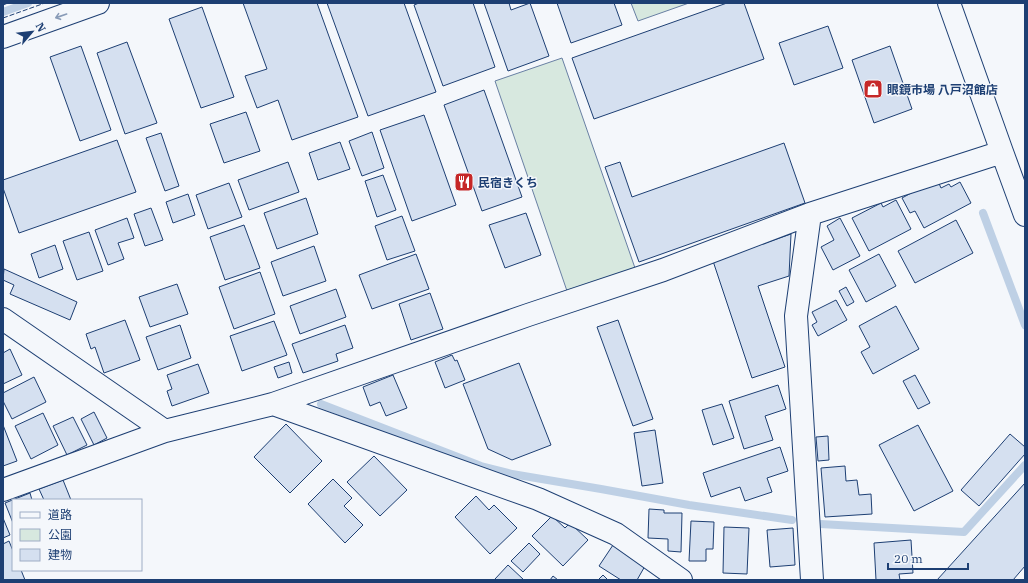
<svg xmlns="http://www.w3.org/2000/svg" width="1028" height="583" font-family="'IBM Plex Serif','Noto Sans JP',serif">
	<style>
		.green { fill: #d7e8df; stroke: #687fa3 }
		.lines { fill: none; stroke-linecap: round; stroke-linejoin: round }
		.stream { stroke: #bed0e5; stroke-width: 8 }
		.building { fill: #d5e0f0; stroke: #1d3f73 }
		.minor-casing { stroke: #1d3f73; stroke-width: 24 }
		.minor { stroke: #f4f7fb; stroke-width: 22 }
		.fence { stroke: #1d3f73; stroke-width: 1; stroke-dasharray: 5 2; stroke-linecap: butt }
		.oneway { stroke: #889bb7 }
		.labels { text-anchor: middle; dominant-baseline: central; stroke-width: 3; stroke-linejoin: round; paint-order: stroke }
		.poi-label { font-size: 12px; font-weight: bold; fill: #1d3f73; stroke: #f4f7fb; text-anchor: start }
	</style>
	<rect width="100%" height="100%" fill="#f4f7fb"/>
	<path class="green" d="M 631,3 L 689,3 L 638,21 Z
		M 562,58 L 635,268 L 567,291 L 495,81 Z"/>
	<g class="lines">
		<path class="stream" d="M 3,12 L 28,3
			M 983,213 L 1025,325
			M 321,404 L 481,466 L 512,474 L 601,489 L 689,505 L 792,520
			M 820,524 L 964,532 L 1025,465"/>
	</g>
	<path class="building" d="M 243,3 L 317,3 L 358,117 L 292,140 L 278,100 L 257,108 L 245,76 L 267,69 Z
		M 327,3 L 404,3 L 436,92 L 368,116 Z
		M 419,3 L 473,3 L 495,67 L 443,86 L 414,5 Z
		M 484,3 L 509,3 L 511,10 L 530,3 L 549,56 L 508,71 Z
		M 557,3 L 614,3 L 622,25 L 571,43 Z
		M 727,3 L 744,3 L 764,59 L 594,119 L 572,58 Z
		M 202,7 L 234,97 L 201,108 L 169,19 Z
		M 828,26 L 843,68 L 794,85 L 779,43 Z
		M 127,42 L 157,123 L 125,134 L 97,53 Z
		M 81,46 L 111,130 L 80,141 L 50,57 Z
		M 890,46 L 912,109 L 874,123 L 852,60 Z
		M 484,90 L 522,197 L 482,211 L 444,105 Z
		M 246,112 L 260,151 L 224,163 L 210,124 Z
		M 424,115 L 456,205 L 412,221 L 380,130 Z
		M 372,132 L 384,168 L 362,176 L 349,141 Z
		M 161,133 L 179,186 L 165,191 L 146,138 Z
		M 117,140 L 136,192 L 19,233 L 3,188 L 3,180 Z
		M 340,142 L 350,169 L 318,180 L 309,153 Z
		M 784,143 L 805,203 L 639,262 L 605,167 L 620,162 L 632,197 Z
		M 288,162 L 299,192 L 249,210 L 238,180 Z
		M 383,175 L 396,210 L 377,217 L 365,181 Z
		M 937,179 L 941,188 L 949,184 L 951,187 L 960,182 L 971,203 L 924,228 L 915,211 L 910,213 L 902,198 Z
		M 229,183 L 242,217 L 208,229 L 196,195 Z
		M 188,194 L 195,215 L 173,223 L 166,202 Z
		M 306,198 L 318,234 L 277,249 L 264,213 Z
		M 896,200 L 911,229 L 869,251 L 852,218 L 881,203 L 883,207 Z
		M 151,208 L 163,240 L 145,246 L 134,214 Z
		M 526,213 L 541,255 L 505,268 L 489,225 Z
		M 402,216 L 415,251 L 387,260 L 375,226 Z
		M 127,218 L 134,238 L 118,243 L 124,259 L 108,265 L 95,230 Z
		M 840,218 L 860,256 L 833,270 L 821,247 L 834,240 L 827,226 Z
		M 956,220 L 973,253 L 915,283 L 898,251 Z
		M 244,225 L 260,268 L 225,280 L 210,237 Z
		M 89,232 L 103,271 L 77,280 L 63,241 Z
		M 791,234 L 789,276 L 758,286 L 785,367 L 752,378 L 713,261 Z
		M 55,245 L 63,269 L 39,278 L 31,254 Z
		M 314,246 L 326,281 L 283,296 L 271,262 Z
		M 416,254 L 429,289 L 372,309 L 359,275 Z
		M 879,254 L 896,286 L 866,302 L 849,270 Z
		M 4,269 L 77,302 L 70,320 L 10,294 L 14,285 L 3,280 Z
		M 260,272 L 275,314 L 234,329 L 219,287 Z
		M 177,284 L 188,314 L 150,327 L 139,297 Z
		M 846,287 L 854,302 L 847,306 L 839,291 Z
		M 336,289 L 346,317 L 300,334 L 290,306 Z
		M 430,293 L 443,329 L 411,340 L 399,304 Z
		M 836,300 L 847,320 L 818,336 L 812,325 L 817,322 L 812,312 Z
		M 896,306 L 919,349 L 873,374 L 861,352 L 870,347 L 859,326 Z
		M 125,320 L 140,360 L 104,373 L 95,347 L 91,349 L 86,334 Z
		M 618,320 L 653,419 L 633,426 L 597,327 Z
		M 274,321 L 287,355 L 242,371 L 230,336 Z
		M 180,325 L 191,358 L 158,370 L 146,337 Z
		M 345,325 L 353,348 L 336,354 L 338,361 L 303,373 L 292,344 Z
		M 10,349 L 22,375 L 3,384 L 3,353 Z
		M 452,355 L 455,361 L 457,360 L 465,380 L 445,388 L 435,362 Z
		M 289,362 L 292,373 L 278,378 L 274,367 Z
		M 519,363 L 551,445 L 512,460 L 488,449 L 463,384 Z
		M 198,364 L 209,393 L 172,406 L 167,391 L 172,389 L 167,375 Z
		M 393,375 L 407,408 L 386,416 L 380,402 L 370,406 L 363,387 Z
		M 915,375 L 930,403 L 918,409 L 903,381 Z
		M 34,377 L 46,402 L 12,419 L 3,401 L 3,393 Z
		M 778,385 L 786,409 L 765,416 L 773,440 L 744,449 L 729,401 Z
		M 722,404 L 734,438 L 713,445 L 702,410 Z
		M 94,412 L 107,438 L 94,445 L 81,419 Z
		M 43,413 L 58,445 L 31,459 L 15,426 Z
		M 73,417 L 87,445 L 67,455 L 53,426 Z
		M 286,424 L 322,461 L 290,493 L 254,457 Z
		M 3,425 L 17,461 L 3,466 Z
		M 918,425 L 953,491 L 914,511 L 879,445 Z
		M 655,430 L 663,483 L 642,486 L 634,433 Z
		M 1010,434 L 1025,447 L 1025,454 L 979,506 L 961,490 Z
		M 828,436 L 829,460 L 818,461 L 816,437 Z
		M 780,447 L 788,471 L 767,478 L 772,492 L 745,501 L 740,487 L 711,497 L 703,473 Z
		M 374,456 L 407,490 L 380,516 L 347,482 Z
		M 845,466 L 846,481 L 857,480 L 859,495 L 871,494 L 872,514 L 825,517 L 821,468 Z
		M 333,479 L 352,498 L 344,506 L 363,525 L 345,543 L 308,504 Z
		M 63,480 L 71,500 L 44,500 L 39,489 Z
		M 1025,483 L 1025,566 L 1013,580 L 937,580 Z
		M 30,493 L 32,500 L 13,500 L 13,523 L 5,503 Z
		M 476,496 L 489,510 L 494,505 L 517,528 L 490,554 L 455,517 Z
		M 649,509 L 664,510 L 664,513 L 682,513 L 681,552 L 668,551 L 668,539 L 648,538 Z
		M 552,516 L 565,528 L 570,523 L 588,540 L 563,566 L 532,536 Z
		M 3,518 L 10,535 L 3,538 Z
		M 691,521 L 714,522 L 713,549 L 706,549 L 706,561 L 689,561 Z
		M 724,527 L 749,528 L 747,574 L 723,573 Z
		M 793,528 L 795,565 L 770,567 L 767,530 Z
		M 911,540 L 913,573 L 899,574 L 900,580 L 876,580 L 874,543 Z
		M 9,541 L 13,551 L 13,570 L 21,570 L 25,580 L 3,580 L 3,544 Z
		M 529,543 L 540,554 L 523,572 L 511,561 Z
		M 613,545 L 645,566 L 637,580 L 621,580 L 599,566 Z
		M 508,565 L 524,580 L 496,580 L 495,579 Z
		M 603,575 L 608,580 L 598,580 Z
		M 553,576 L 558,580 L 550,580 Z"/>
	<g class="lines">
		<g class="minor-casing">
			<path id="minor" d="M 949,3 L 1002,152 L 1025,215
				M 3,37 L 98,3
				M 810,214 L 796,316 L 812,580
				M 3,319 L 165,431
				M 273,404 L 538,499 L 616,534 L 681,580
				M 3,490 L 165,431 L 273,404 L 528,315 L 663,270 L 810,214 L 1002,152"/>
		</g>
		<use href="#minor" class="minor"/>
		<path class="fence" d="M 3,5 L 8,3
			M 3,18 L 45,3"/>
	</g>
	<defs><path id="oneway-shaft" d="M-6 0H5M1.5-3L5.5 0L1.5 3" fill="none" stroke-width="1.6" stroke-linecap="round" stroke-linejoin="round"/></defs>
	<use class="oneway" href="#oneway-shaft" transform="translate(61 16) rotate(161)"/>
	<defs>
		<g id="shop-square" transform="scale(1)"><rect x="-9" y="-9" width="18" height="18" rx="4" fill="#c62828" stroke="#f4f7fb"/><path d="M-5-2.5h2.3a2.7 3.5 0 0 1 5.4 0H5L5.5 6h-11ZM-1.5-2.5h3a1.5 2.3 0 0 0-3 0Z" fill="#fff"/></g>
		<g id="restaurant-square" transform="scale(1)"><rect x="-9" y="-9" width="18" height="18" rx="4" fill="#c62828" stroke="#f4f7fb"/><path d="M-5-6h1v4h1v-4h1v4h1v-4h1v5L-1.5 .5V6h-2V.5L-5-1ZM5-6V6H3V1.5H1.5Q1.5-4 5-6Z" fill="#fff"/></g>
	</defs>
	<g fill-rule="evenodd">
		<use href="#shop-square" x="873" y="89"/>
		<use href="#restaurant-square" x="464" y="182"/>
	</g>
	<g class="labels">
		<g class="poi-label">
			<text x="887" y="89">眼鏡市場 八戸沼館店</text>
			<text x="478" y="182">民宿きくち</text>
		</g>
	</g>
	<rect width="1028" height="583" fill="none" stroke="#1d3f73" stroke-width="8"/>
	<rect x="12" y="499" width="130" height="72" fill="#f4f7fb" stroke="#9eadc5"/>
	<rect x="20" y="512" width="20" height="6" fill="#f4f7fb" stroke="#9eadc5"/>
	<text x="48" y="519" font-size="12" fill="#1d3f73">道路</text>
	<rect x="20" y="529" width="20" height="12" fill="#d7e8df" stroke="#9eadc5"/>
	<text x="48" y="539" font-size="12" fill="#1d3f73">公園</text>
	<rect x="20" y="549" width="20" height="12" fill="#d5e0f0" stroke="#9eadc5"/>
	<text x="48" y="559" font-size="12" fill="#1d3f73">建物</text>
	<g transform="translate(32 32) rotate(62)" stroke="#f4f7fb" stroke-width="3" paint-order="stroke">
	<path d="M0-3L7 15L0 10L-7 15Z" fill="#1d3f73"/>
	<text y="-6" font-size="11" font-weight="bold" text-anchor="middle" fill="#1d3f73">N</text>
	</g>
	<path d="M888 563v6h80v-6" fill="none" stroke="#1d3f73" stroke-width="2"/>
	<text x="894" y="563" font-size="12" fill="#1d3f73" stroke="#f4f7fb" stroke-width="3" paint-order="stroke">20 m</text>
</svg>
